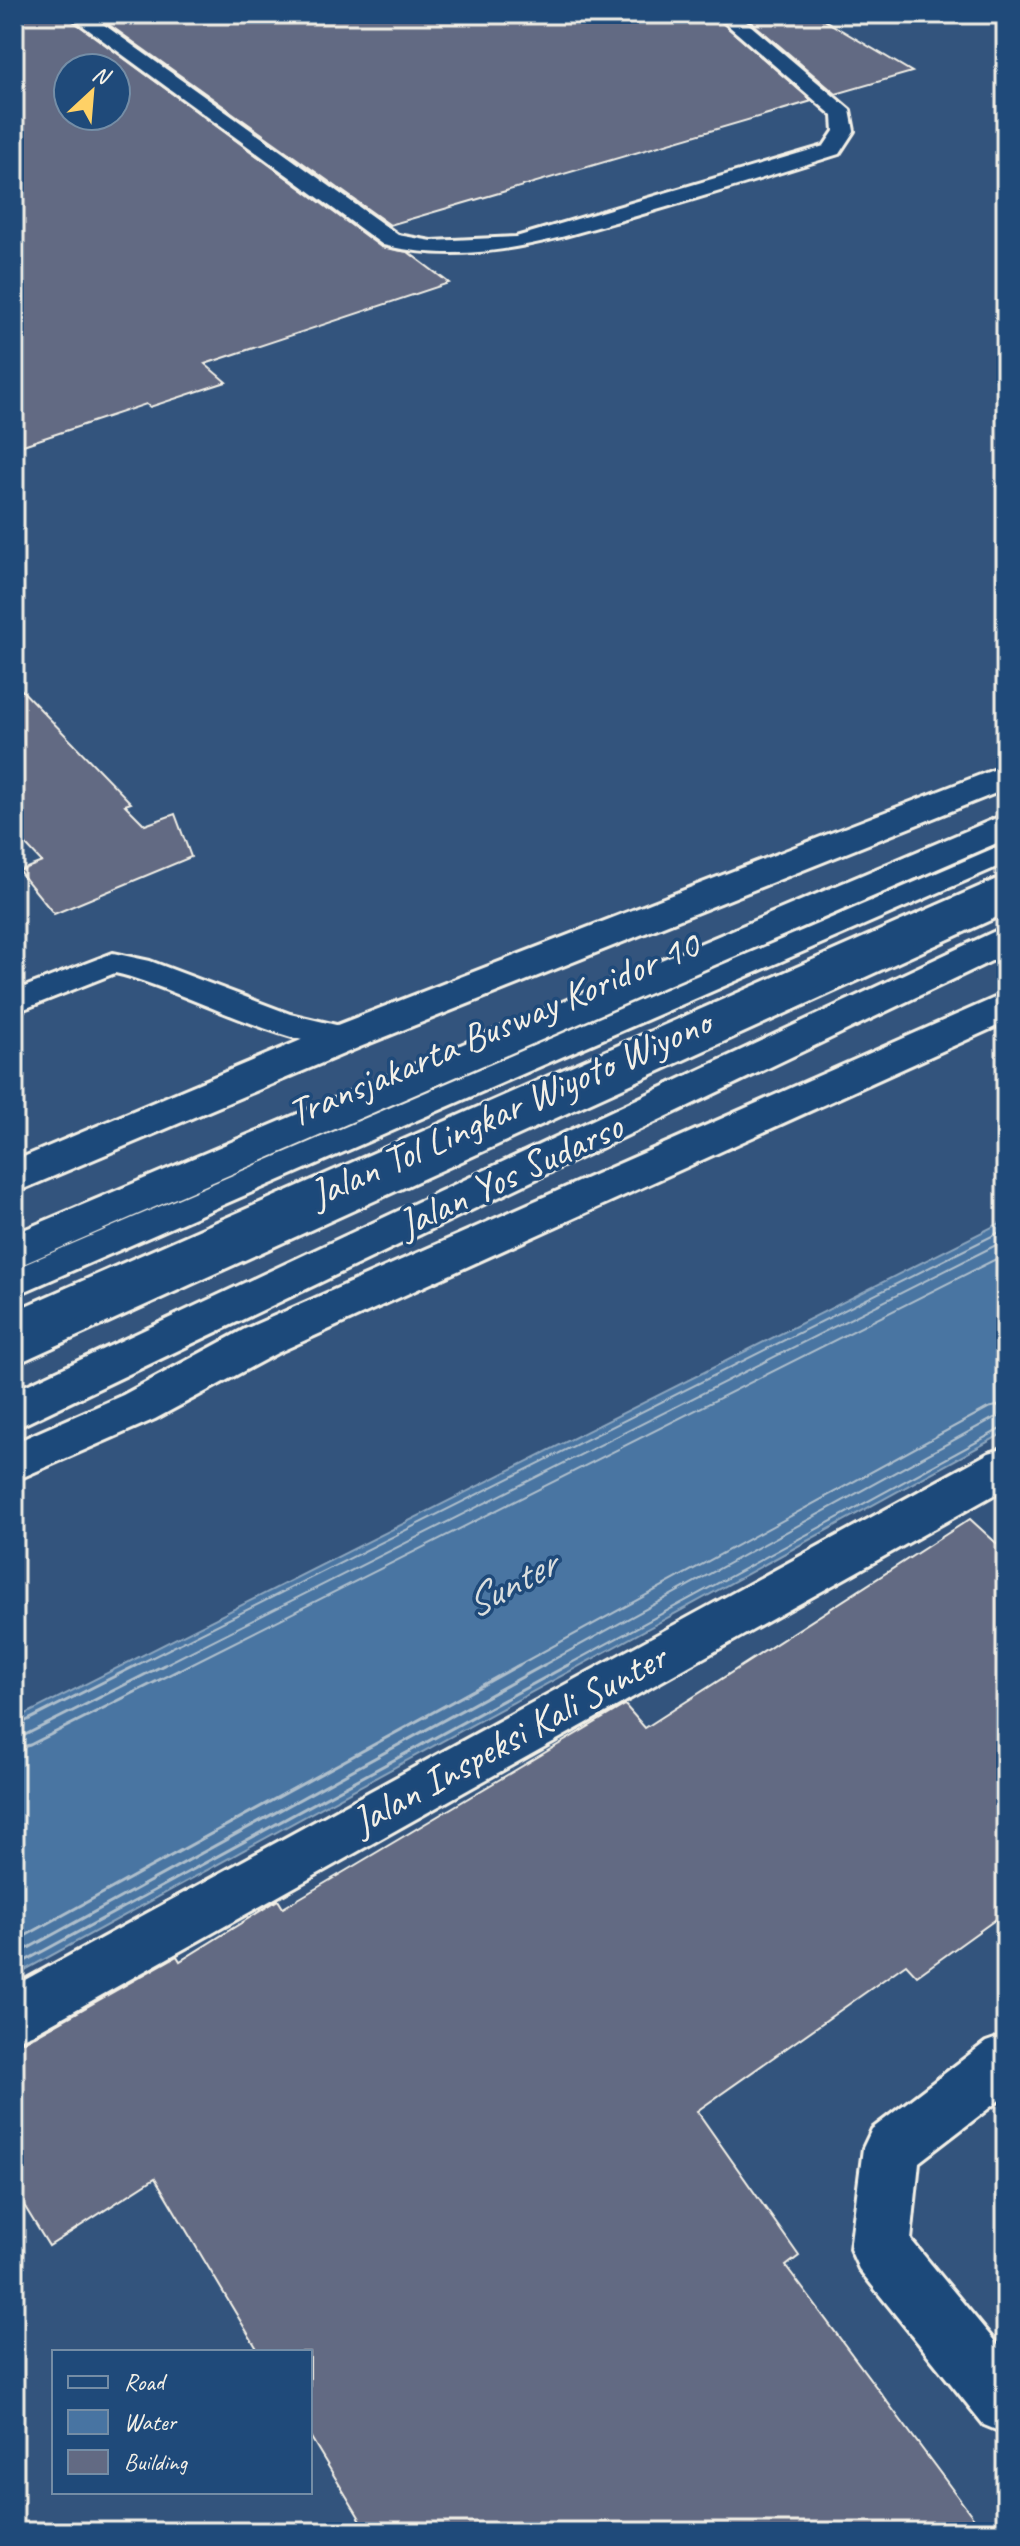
<svg xmlns="http://www.w3.org/2000/svg" width="1020" height="2546" font-family="Caveat,sans-serif">
	<style>
		.water { fill: #4874a2; stroke: #8da6be; stroke-width: 2 }
		.lines { fill: none; stroke-linecap: round; stroke-linejoin: round }
		.shore-far1 { stroke: #afbfcc; stroke-width: 2 }
		.shore { stroke: #afbfcc; stroke-width: 3 }
		.building { fill: #626a83; stroke: #f4f1e8; stroke-width: 2; fill-rule: evenodd }
		.service-casing { stroke: #f4f1e8; stroke-width: 6 }
		.minor-casing { stroke: #f4f1e8; stroke-width: 6 }
		.trunk-casing { stroke: #f4f1e8; stroke-width: 6 }
		.motorway-casing { stroke: #f4f1e8; stroke-width: 6 }
		.service { fill: #1f4a7a; fill-rule: evenodd }
		.minor { fill: #1f4a7a; fill-rule: evenodd }
		.trunk { fill: #1f4a7a; fill-rule: evenodd }
		.motorway { fill: #1f4a7a; fill-rule: evenodd }
		.labels { text-anchor: middle; dominant-baseline: central; stroke-width: 7; stroke-linejoin: round; paint-order: stroke }
		.street-label { font-size: 40px; fill: #f4f1e8; stroke: #1f4a7a }
		.water-label { font-size: 42px; font-style: italic; fill: #dadede; stroke: #1f4a7a }
	</style>
	<rect width="100%" height="100%" fill="#33547d"/>
	<filter id="ink" filterUnits="userSpaceOnUse"><feTurbulence type="fractalNoise" baseFrequency=".0125" numOctaves="2"/><feDisplacementMap in="SourceGraphic" scale="16" xChannelSelector="R" yChannelSelector="G"/><feConvolveMatrix kernelMatrix="1 2 1 2 8 2 1 2 1" color-interpolation-filters="sRGB"/></filter>
	<g filter="url(#ink)">
		<path class="water" d="M 1006,1220 L 1006,1432 L 14,1976 L 14,1720 Z"/>
		<g class="lines">
			<path class="shore-far1" d="M 133,1667 L 1006,1229
				M 160,1667 L 1006,1240
				M 185,1667 L 1006,1254
				M 515,1667 L 988,1408 L 1006,1404
				M 540,1667 L 994,1418 L 1006,1416
				M 564,1667 L 1006,1426"/>
			<path class="shore" d="M 14,1727 L 137,1665
				M 14,1737 L 25,1735 L 164,1665
				M 14,1749 L 30,1745 L 189,1665
				M 14,1942 L 519,1665
				M 14,1956 L 544,1665
				M 14,1967 L 568,1665"/>
		</g>
		<path class="building" d="M 14,14 L 64,14 L 381,247 L 408,252 L 449,283 L 205,364 L 226,382 L 150,407 L 146,404 L 14,448 ZM 68,68 L 116,68 L 116,116 L 68,116 Z
			M 94,14 L 712,14 L 812,101 L 390,225 Z
			M 742,14 L 814,14 L 912,72 L 836,94 Z
			M 14,682 L 131,803 L 125,805 L 145,825 L 175,814 L 191,857 L 54,914 L 19,871 L 42,862 L 14,832 Z
			M 970,1519 L 1006,1552 L 1006,1912 L 917,1976 L 906,1964 L 697,2111 L 799,2256 L 786,2266 L 984,2532 L 368,2532 L 310,2436 L 310,2352 L 259,2352 L 155,2178 L 49,2246 L 14,2189 L 14,2044 L 35,2036 L 177,1956 L 180,1961 L 278,1900 L 283,1908 L 625,1705 L 645,1728 Z"/>
		<g class="lines">
			<g class="service-casing">
				<path id="service" d="M 67,14 L 89,14 L 398,235 L 432,241 L 516,237 L 824,146 L 834,131 L 833,116 L 715,14 L 737,14 L 850,110 L 854,131 L 839,154 C 769,176 699,198 629,218 C 545,242 471,266 383,245 Z
					M 1006,843 L 1006,863 L 14,1296 L 14,1269 Z
					M 1006,893 L 1006,913 L 14,1365 L 14,1337 Z
					M 113,953 L 150,961 L 290,1014 L 357,1030 L 362,1037 L 357,1044 C 306,1059 174,985 115,973 L 14,1013 L 14,991 Z"/>
			</g>
			<g class="minor-casing">
				<path id="minor" d="M 1006,1448 L 1006,1488 L 34,2033 L 14,2041 L 14,1986 L 989,1453 Z
					M 1006,2035 L 1006,2095 L 919,2162 L 911,2240 L 1006,2355 L 1006,2434 L 984,2425 L 859,2269 L 850,2249 L 863,2148 L 872,2129 L 986,2042 Z"/>
			</g>
			<g class="trunk-casing">
				<path id="trunk" d="M 1006,765 L 1006,789 L 360,1047 L 14,1193 L 14,1161 L 332,1027 Z
					M 1006,926 L 1006,954 L 14,1429 L 14,1391 Z"/>
			</g>
			<g class="motorway-casing">
				<path id="motorway" d="M 1006,814 L 1006,839 L 14,1268 L 14,1234 Z
					M 1006,875 L 1006,902 L 14,1347 L 14,1311 Z
					M 1006,993 L 1006,1022 L 277,1353 L 155,1419 L 14,1481 L 14,1443 L 123,1395 L 245,1329 Z"/>
			</g>
			<use href="#service" class="service"/>
			<use href="#minor" class="minor"/>
			<use href="#trunk" class="trunk"/>
			<use href="#motorway" class="motorway"/>
		</g>
	</g>
	<g class="labels">
		<g class="street-label">
			<text transform="translate(493 1029) rotate(-23)">Transjakarta Busway Koridor 10</text>
			<text transform="translate(510 1108) rotate(-24)">Jalan Tol Lingkar Wiyoto Wiyono</text>
			<text transform="translate(510 1175) rotate(-25)">Jalan Yos Sudarso</text>
			<text transform="translate(509 1739) rotate(-29)">Jalan Inspeksi Kali Sunter</text>
		</g>
		<g class="water-label">
			<text transform="translate(510 1584) rotate(-28)">Sunter</text>
		</g>
	</g>
	<rect width="1020" height="2546" fill="none" stroke="#1f4a7a" stroke-width="48"/>
	<rect x="24" y="24" width="972" height="2498" fill="none" stroke="#f4f1e8" stroke-width="3" filter="url(#ink)"/>
	<rect x="52" y="2350" width="260" height="144" fill="#1f4a7a" stroke="#748da6" stroke-width="2"/>
	<rect x="68" y="2376" width="40" height="12" fill="#1f4a7a" stroke="#748da6" stroke-width="2"/>
	<text x="124" y="2390" font-size="24" fill="#f4f1e8">Road</text>
	<rect x="68" y="2410" width="40" height="24" fill="#4874a2" stroke="#748da6" stroke-width="2"/>
	<text x="124" y="2430" font-size="24" fill="#f4f1e8">Water</text>
	<rect x="68" y="2450" width="40" height="24" fill="#626a83" stroke="#748da6" stroke-width="2"/>
	<text x="124" y="2470" font-size="24" fill="#f4f1e8">Building</text>
	<g transform="translate(92 92) rotate(26)"><circle r="38" fill="#1f4a7a" stroke="#748da6" stroke-width="2"/>
	<path d="M0-6L14 30L0 20L-14 30Z" fill="#ffd166"/>
	<text y="-12" font-size="22" font-weight="bold" text-anchor="middle" fill="#f4f1e8">N</text>
	</g>
</svg>
